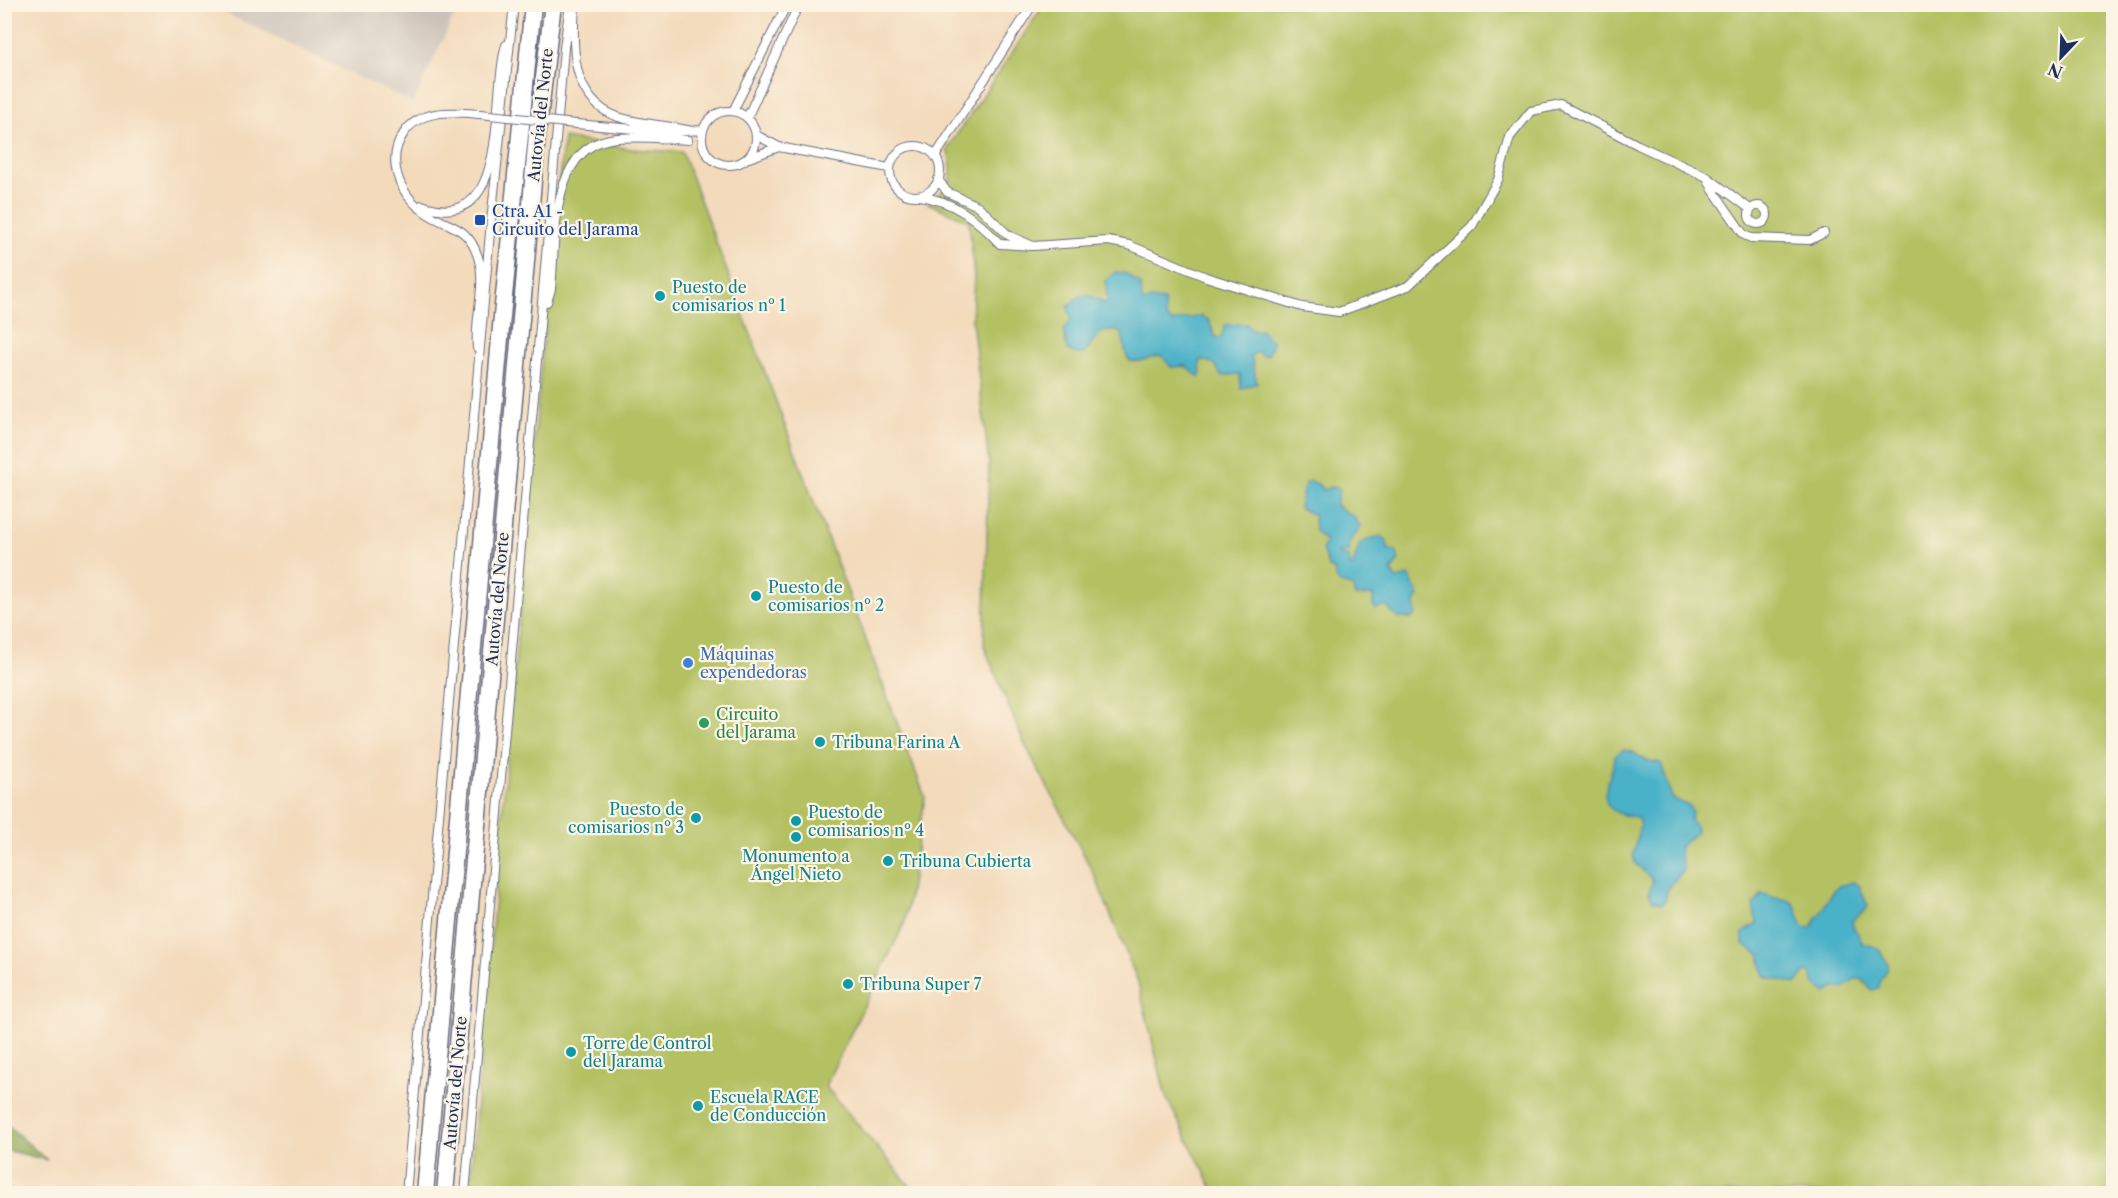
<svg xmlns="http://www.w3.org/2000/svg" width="2118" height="1198" font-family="'Libre Caslon Text',serif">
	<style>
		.industrial { fill: #cdc2b9 }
		.green { fill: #b4c163; stroke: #687860; stroke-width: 1.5 }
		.forest { fill: #8fa759; stroke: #556b5c; stroke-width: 1.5 }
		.water { fill: #49b1c8; stroke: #327093; stroke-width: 1.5 }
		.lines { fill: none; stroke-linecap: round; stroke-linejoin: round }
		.minor-casing { stroke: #676b7f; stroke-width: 10 }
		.motorway-casing { stroke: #676b7f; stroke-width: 19 }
		.minor { stroke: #fff; stroke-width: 8 }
		.motorway { stroke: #fff; stroke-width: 16 }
		.minor-bridge-casing { stroke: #676b7f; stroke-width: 10; stroke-linecap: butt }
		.minor-bridge { stroke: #fff; stroke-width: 8 }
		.transit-dot { fill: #1a4fb4; stroke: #fcf5e5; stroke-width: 2 }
		.culture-dot { fill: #0f9aa8; stroke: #fcf5e5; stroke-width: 2 }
		.shop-dot { fill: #3f7fe0; stroke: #fcf5e5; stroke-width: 2 }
		.leisure-dot { fill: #2e9e5b; stroke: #fcf5e5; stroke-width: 2 }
		.labels { text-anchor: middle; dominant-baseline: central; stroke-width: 4.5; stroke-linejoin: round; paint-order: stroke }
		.street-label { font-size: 16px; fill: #1b2f5e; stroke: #fcf5e5 }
		.transit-label { font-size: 16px; fill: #164399; stroke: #fcf5e5; text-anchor: start }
		.culture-label { font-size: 16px; fill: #0d838f; stroke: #fcf5e5; text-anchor: start }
		.shop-label { font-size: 16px; fill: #366cbe; stroke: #fcf5e5; text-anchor: start }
		.leisure-label { font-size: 16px; fill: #27864d; stroke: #fcf5e5; text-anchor: start }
	</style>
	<rect width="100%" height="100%" fill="#fcf5e5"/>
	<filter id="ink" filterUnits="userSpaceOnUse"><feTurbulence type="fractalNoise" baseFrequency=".0167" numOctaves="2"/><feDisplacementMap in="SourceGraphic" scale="12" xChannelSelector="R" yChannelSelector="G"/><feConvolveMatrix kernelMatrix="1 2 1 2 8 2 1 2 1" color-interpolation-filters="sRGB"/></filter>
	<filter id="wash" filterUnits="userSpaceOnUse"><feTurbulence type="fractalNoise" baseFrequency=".008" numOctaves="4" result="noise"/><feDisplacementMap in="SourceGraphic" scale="24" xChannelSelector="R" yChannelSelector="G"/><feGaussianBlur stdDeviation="1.35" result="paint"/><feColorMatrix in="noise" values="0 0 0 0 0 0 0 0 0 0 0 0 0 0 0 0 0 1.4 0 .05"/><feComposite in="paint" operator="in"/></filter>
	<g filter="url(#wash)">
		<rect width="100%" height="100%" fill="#f3dabb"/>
		<path class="industrial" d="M 208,5 L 459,4 L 459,5 L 413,103 Z"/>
		<path class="green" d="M 1044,5 L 2113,5 L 2113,1193 L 1215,1193 L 1166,1097 L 1138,982 L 1094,874 L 1023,741 L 984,646 L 989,464 L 972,319 L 974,276 L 969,221 L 928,203 C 951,185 956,179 947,149 Z
			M 564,138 L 631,149 L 682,152 L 925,797 L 905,922 L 825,1086 L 916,1193 L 469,1194 L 553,228 Z"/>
		<path class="forest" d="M 5,1123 L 47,1160 L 5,1150 Z"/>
		<path class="water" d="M 1115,272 L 1125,273 L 1141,285 L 1142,300 L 1145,302 L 1151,299 L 1164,301 L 1166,317 L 1172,322 L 1200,316 L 1209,320 L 1215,337 L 1221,338 L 1225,325 L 1247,324 L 1254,331 L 1261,330 L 1273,342 L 1269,354 L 1264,356 L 1257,352 L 1251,356 L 1257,383 L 1241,389 L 1240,374 L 1221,376 L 1215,364 L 1203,360 L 1200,362 L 1201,375 L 1199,377 L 1186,366 L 1171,367 L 1162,356 C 1150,356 1143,364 1130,361 L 1126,355 L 1122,334 C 1114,327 1098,331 1093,341 C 1084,355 1086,358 1067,350 L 1064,330 L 1071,320 L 1068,307 C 1081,291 1088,293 1104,303 L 1108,301 L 1105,281 Z
			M 1309,481 L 1318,484 L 1323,490 L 1331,487 L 1339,489 L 1336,506 L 1353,516 L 1361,527 L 1350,541 L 1349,551 L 1337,553 L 1349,557 L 1350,567 L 1353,565 L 1360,543 L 1380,536 L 1386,540 L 1389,550 L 1396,551 L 1399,560 L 1391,571 L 1396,579 L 1409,576 L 1419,596 L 1415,602 L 1416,614 L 1412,618 L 1397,618 L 1386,606 L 1376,609 L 1373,606 L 1373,595 L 1355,596 L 1353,587 L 1338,582 L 1334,571 L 1328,566 L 1322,549 L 1326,542 L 1315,531 L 1314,515 L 1299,508 L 1305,483 Z
			M 1623,750 L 1633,752 L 1645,760 L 1661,763 L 1672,798 L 1689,806 L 1692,811 L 1690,820 L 1696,826 L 1696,833 C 1692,837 1684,841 1681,845 C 1675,855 1688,865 1681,873 C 1670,888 1669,880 1665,901 L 1662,904 L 1652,900 L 1649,893 L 1653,880 L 1635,863 L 1633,855 L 1640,824 L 1637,818 C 1630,815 1624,816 1618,813 C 1591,801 1615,774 1615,756 Z
			M 1853,882 L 1859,885 L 1868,907 L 1852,921 C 1853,930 1860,934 1862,943 L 1878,948 L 1888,964 L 1887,971 L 1880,980 L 1879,988 L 1872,990 L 1861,979 L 1855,979 L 1842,989 L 1837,987 L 1826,993 L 1815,985 L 1810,973 L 1805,972 L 1796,984 L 1766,977 L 1761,966 L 1761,955 L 1743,944 L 1743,932 L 1757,924 L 1753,906 L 1762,894 C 1768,894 1770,897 1776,898 C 1803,900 1793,911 1804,927 L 1811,928 C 1821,914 1827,898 1838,886 Z"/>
	</g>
	<g filter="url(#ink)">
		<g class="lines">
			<g class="minor-casing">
				<path id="minor" d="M 575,5 C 572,45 570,100 618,117 C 640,124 664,125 687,130
					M702 138a27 27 0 1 1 54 0a27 27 0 1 1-54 0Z
					M 733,111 L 787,4
					M 747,118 L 799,4
					M 576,124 L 669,132 L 703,130
					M 756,135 L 779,147 L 889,168
					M890 171a25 25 0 1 1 50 0a25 25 0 1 1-50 0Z
					M 936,155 L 1033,4
					M 749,158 L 779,147
					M 1707,177 L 1713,190 L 1744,235 L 1751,238 L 1810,240 L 1824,233
					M 920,196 C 954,201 978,220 1000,244 L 1033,246 L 1008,235 L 978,206 L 947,192 L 938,179
					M 422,205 C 513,237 490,95 506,45
					M1749 215a9 9 0 1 1 18 0a9 9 0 1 1-18 0Z
					M 1033,246 L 1108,241 L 1129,245 L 1206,277 L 1302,307 L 1339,312 L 1408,286 L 1472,226 L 1498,180 L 1510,137 L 1531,111 L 1561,105 L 1638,145 L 1707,177 L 1750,209
					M 547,302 L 551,289 C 556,242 549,150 610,139 C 635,135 663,139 688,140
					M 477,348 C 474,319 487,285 478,257 C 467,223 447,228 425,212 C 399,194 385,160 404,133 C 421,108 454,112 480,114
					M 406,1194 L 491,221 L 514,4
					M 465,1194 L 564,48 L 570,4"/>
			</g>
			<g class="motorway-casing">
				<path id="motorway" d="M 425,1194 L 502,316 L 533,4
					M 445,1194 L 537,135 L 553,4"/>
			</g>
			<use href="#minor" class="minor"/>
			<use href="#motorway" class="motorway"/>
			<g class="minor-bridge-casing">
				<path id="minor-bridge" d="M 480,114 L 576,124"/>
			</g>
			<use href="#minor-bridge" class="minor-bridge"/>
		</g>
	</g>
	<rect class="transit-dot" x="474" y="214" width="12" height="12" rx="3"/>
	<g class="culture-dot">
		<circle cx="660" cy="296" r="6"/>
		<circle cx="756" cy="596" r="6"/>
		<circle cx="820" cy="742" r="6"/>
		<circle cx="696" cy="818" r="6"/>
		<circle cx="796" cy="821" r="6"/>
		<circle cx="796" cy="837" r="6"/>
		<circle cx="888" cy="861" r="6"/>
		<circle cx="848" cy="984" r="6"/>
		<circle cx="571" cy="1052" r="6"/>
		<circle cx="698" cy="1106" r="6"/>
	</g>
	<circle class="shop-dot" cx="688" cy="663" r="6"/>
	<circle class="leisure-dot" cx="704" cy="723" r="6"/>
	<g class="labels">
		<g class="street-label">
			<text transform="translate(540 115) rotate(-84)">Autovía del Norte</text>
			<text transform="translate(497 599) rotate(-85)">Autovía del Norte</text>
			<text transform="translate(455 1083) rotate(-85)">Autovía del Norte</text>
		</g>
		<g class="transit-label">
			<text x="492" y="211">Ctra. A1 -<tspan x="492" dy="18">Circuito del Jarama</tspan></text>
		</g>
		<g class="culture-label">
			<text x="672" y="287">Puesto de<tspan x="672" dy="18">comisarios nº 1</tspan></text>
			<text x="768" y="587">Puesto de<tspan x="768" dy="18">comisarios nº 2</tspan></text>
			<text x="832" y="742">Tribuna Farina A</text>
			<text x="684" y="809" text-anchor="end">Puesto de<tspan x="684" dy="18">comisarios nº 3</tspan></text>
			<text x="808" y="812">Puesto de<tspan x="808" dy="18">comisarios nº 4</tspan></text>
			<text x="796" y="856" text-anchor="middle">Monumento a<tspan x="796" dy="18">Ángel Nieto</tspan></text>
			<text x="900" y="861">Tribuna Cubierta</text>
			<text x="860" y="984">Tribuna Super 7</text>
			<text x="583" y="1043">Torre de Control<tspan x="583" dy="18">del Jarama</tspan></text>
			<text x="710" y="1097">Escuela RACE<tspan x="710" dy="18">de Conducción</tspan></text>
		</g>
		<g class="shop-label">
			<text x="700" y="654">Máquinas<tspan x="700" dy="18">expendedoras</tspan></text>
		</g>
		<g class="leisure-label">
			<text x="716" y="714">Circuito<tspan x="716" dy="18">del Jarama</tspan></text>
		</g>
	</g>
	<rect width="2118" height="1198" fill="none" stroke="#fcf5e5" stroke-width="24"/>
	<g transform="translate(2061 57) rotate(203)" stroke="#fcf5e5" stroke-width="4.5" paint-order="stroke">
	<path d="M0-4.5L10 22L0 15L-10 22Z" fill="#1b2f5e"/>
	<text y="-9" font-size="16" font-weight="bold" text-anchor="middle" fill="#1b2f5e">N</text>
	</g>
</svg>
